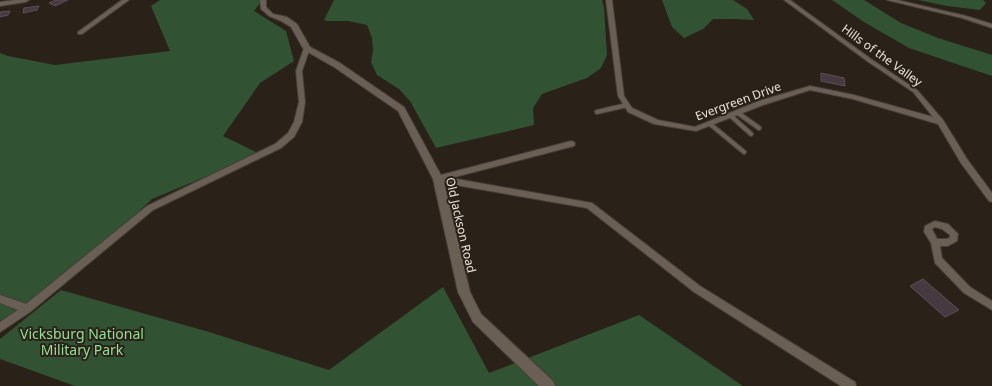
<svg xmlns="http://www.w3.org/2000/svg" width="992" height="386" font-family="'Noto Sans',sans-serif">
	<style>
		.green { fill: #315333 }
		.building { fill: #463940; stroke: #5d4f56 }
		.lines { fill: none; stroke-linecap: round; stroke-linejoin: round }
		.service-casing { stroke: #473f38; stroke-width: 6 }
		.minor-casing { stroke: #473f38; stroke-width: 2 }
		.tertiary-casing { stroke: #473f38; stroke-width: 2 }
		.service { stroke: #6a5f54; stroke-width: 4 }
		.minor { fill: #6a5f54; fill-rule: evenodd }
		.tertiary { fill: #6a5f54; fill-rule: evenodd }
		.labels { text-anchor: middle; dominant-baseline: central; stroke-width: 4; stroke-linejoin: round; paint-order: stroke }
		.street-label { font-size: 12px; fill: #eae3dd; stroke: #2a2218 }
		.near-park-label { font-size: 14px; fill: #94df97; stroke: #2a2218 }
	</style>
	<rect width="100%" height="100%" fill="#2a2218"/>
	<path class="green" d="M 160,0 L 262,0 L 254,11 L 286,31 L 294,61 L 260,83 L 223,136 L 260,154 L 152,199 L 49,296 L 0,329 L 0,53 L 8,56 L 55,65 L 170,51 L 151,6 Z
		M 334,0 L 602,0 L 604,8 L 607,55 L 601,68 L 587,78 L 542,94 L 533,108 L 534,125 L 436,148 L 410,101 L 399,89 L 377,75 L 371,62 L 373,50 L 372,38 L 367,25 L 348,21 L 327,21 L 324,20 Z
		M 662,0 L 733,0 L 747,9 L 754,20 L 733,19 L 713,19 L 703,29 L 684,38 L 672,27 Z
		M 832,0 L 864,0 L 901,23 L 938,38 L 992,55 L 992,76 L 909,48 L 864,22 Z
		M 918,0 L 983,0 L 986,3 L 980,10 L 947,6 Z
		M 443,287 L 489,373 L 639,315 L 743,386 L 75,386 L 0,359 L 0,339 L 61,290 L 209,332 L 329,370 Z"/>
	<path class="building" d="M 56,0 L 68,0 L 55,6 L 49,3 Z
		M 39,6 L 37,10 L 23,13 L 24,8 Z
		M 10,11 L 8,15 L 0,17 L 0,12 Z
		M 821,73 L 844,78 L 845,86 L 821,81 Z
		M 923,279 L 959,310 L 945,317 L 910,286 Z"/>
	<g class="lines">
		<g class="service-casing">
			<path id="service" d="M 597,112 L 627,105
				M 738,113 L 759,128
				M 731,116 L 751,134
				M 710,124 L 744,152"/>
		</g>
		<g class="minor-casing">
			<path id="minor" d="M 15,0 L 29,0 L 26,2 L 0,6 L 0,2 Z
				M 122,0 L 129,0 L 82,34 L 78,34 L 78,32 Z
				M 606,0 L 612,0 L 624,96 L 632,108 L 658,120 L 695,127 L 759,101 L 810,86 L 854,95 L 933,117 L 913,92 L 867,61 L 784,0 L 790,0 L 871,59 L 917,90 L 943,120 L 967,159 L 992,193 L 992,202 L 989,201 L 961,163 L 938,124 L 853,99 L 810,90 L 763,105 L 696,131 L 654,124 L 628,112 L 618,96 Z
				M 887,0 L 897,0 L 966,16 L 992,24 L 992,28 L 962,18 Z
				M 307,46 L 310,48 L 302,71 L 305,102 L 302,122 L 294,137 L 281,148 L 153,210 L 30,312 L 0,332 L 0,322 L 18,310 L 0,303 L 0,295 L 26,304 L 147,206 L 275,144 L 288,133 L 294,122 L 299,102 L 296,71 L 304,48 Z
				M 571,141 L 574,142 L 575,144 L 574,146 L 451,178 L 592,203 L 700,286 L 855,382 L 856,386 L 841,386 L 694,292 L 587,208 L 438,182 L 434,179 L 435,177 L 441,175 Z
				M 935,221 L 948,224 L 958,234 L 957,241 L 948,246 L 940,246 L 942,258 L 970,287 L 992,301 L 992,310 L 964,293 L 935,263 L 931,243 L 924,232 L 925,226 ZM 935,227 L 942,229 L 950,235 L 950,237 L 947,239 L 937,239 L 932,229 Z"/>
		</g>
		<g class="tertiary-casing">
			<path id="tertiary" d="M 260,0 L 266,0 L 266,7 L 273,14 L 287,17 L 297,24 L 310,47 L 340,63 L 404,107 L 443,179 L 470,292 L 481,314 L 553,381 L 555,386 L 539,386 L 473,322 L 458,292 L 433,179 L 398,111 L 334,67 L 304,50 L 291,27 L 281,21 L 269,16 L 261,9 Z"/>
		</g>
		<use href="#service" class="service"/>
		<use href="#minor" class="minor"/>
		<use href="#tertiary" class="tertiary"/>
	</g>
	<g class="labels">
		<g class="street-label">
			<text transform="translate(882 55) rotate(36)">Hills of the Valley</text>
			<text transform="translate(738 101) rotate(-20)">Evergreen Drive</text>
			<text transform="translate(461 225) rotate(77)">Old Jackson Road</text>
		</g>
		<g class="near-park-label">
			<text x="82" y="333">Vicksburg National<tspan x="82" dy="16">Military Park</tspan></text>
		</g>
	</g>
</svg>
